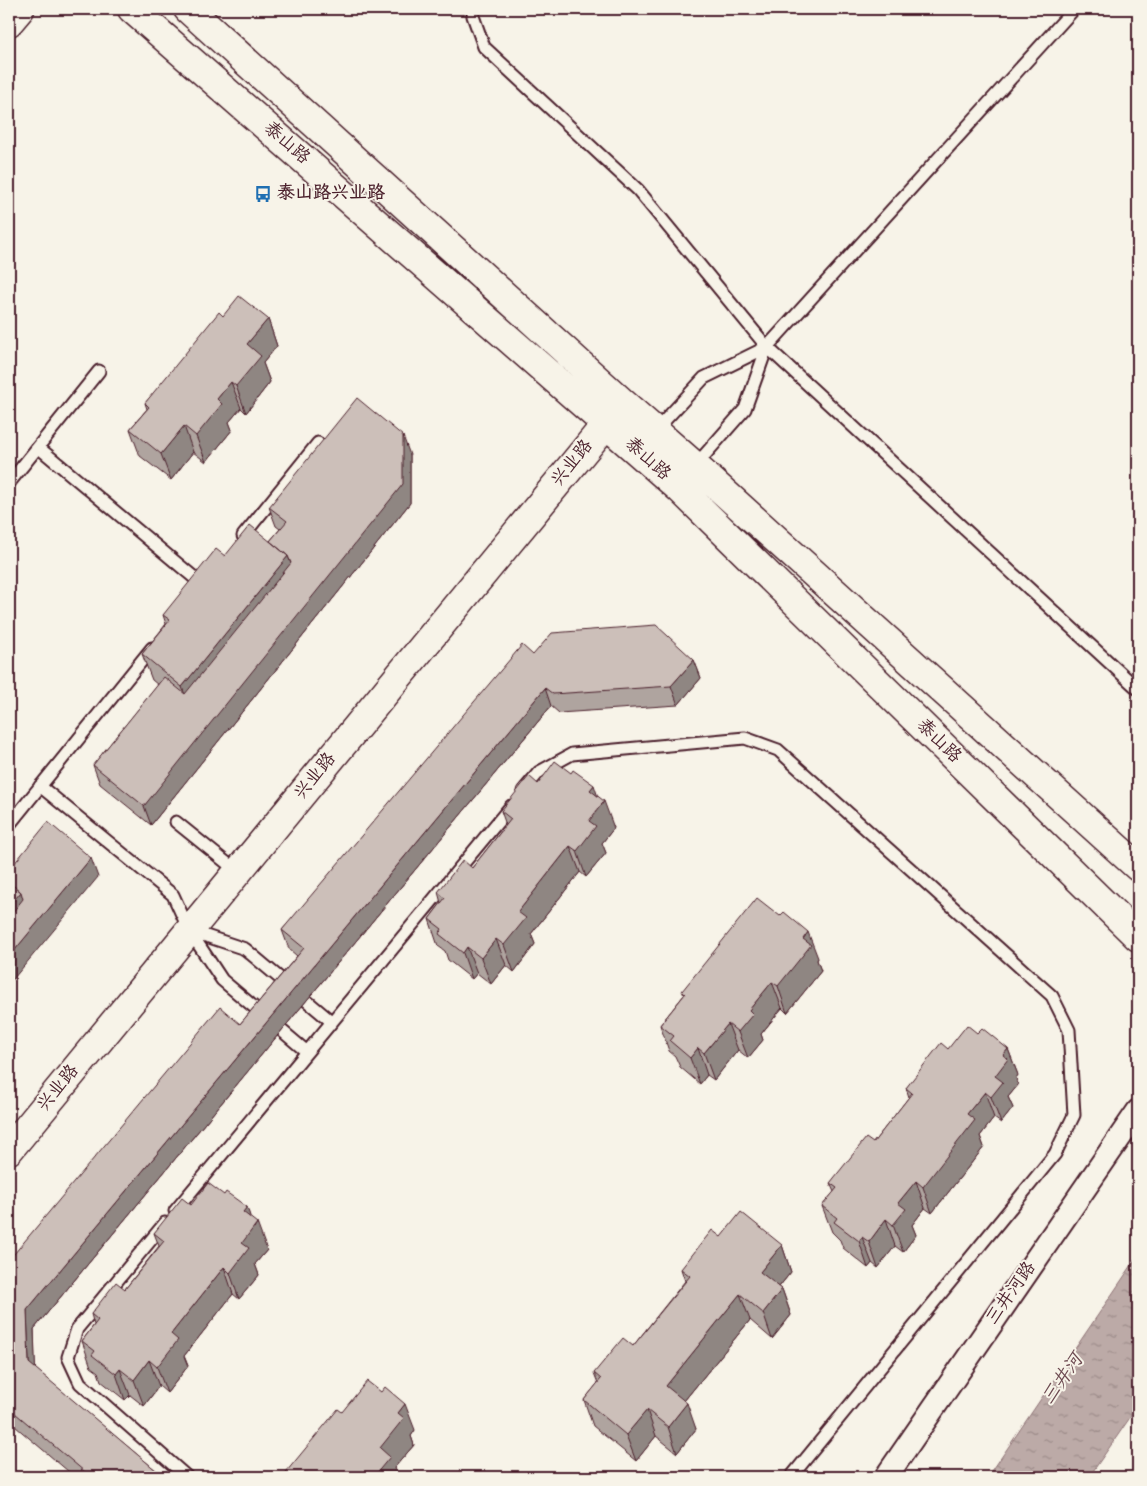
<svg xmlns="http://www.w3.org/2000/svg" width="1147" height="1486" font-family="Dekko,'LXGW WenKai TC',sans-serif">
	<style>
		.water { fill: url(#water-ripples); stroke: #8e7275 }
		.lines { fill: none; stroke-linecap: round; stroke-linejoin: round }
		.service-casing { stroke: #4a1f2b; stroke-width: 15 }
		.minor-casing { stroke: #4a1f2b; stroke-width: 26 }
		.tertiary-casing { stroke: #4a1f2b; stroke-width: 31 }
		.secondary-casing { stroke: #4a1f2b; stroke-width: 31 }
		.primary-casing { stroke: #4a1f2b; stroke-width: 31 }
		.service { stroke: #f7f3e8; stroke-width: 11 }
		.minor { stroke: #f7f3e8; stroke-width: 22 }
		.tertiary { stroke: #f7f3e8; stroke-width: 28 }
		.secondary { stroke: #f7f3e8; stroke-width: 28 }
		.primary { stroke: #f7f3e8; stroke-width: 28 }
		.wall { fill: #afa49f; stroke: #4a1f2b }
		.shaded-wall { fill: #8f8682; stroke: #4a1f2b }
		.building { fill: #ccbfb9; stroke: #4a1f2b }
		.labels { text-anchor: middle; dominant-baseline: central; stroke-width: 4; stroke-linejoin: round; paint-order: stroke }
		.street-label { font-size: 18px; fill: #4a1f2b; stroke: #f7f3e8 }
		.poi-label { font-size: 18px; font-weight: bold; fill: #4a1f2b; stroke: #f7f3e8; text-anchor: start }
		.water-label { font-size: 19px; font-style: italic; fill: #6c4950; stroke: #f7f3e8 }
	</style>
	<defs>
		<pattern id="water-ripples" width="26" height="14" patternUnits="userSpaceOnUse" patternTransform="scale(1.25)"><rect width="26" height="14" fill="#bcaaa7"/><path d="M2 4q2-2 4 0t4 0M15 11q2-2 4 0t4 0" fill="none" stroke="#9b8a88"/></pattern>
	</defs>
	<rect width="100%" height="100%" fill="#f7f3e8"/>
	<filter id="ink" filterUnits="userSpaceOnUse"><feTurbulence type="fractalNoise" baseFrequency=".02" numOctaves="2"/><feDisplacementMap in="SourceGraphic" scale="10" xChannelSelector="R" yChannelSelector="G"/><feConvolveMatrix kernelMatrix="1 2 1 2 8 2 1 2 1" color-interpolation-filters="sRGB"/></filter>
	<g filter="url(#ink)">
		<path class="water" d="M 1138,1256 L 1138,1406 L 1089,1477 L 988,1477 Z"/>
		<g class="lines">
			<g class="service-casing">
				<path id="service" d="M 473,9 L 473,16 L 484,47 L 638,190 L 767,347 L 1138,689
					M 655,431 L 704,378 L 767,347
					M 38,447 L 203,585
					M 695,466 L 745,409 L 767,347 L 1074,9
					M 9,483 L 99,371
					M 243,536 L 318,443
					M 40,786 L 173,895 L 189,930 L 222,980 L 307,1052
					M 523,791 L 539,772 L 572,754 L 745,738 L 778,750 L 1052,996 L 1069,1030 L 1074,1115 L 1055,1154 L 791,1477
					M 176,822 L 238,872
					M 9,825 L 152,648
					M 191,931 L 245,949 L 332,1022
					M 175,1211 L 511,806
					M 165,1223 L 77,1329 L 68,1357 L 80,1383 L 187,1477"/>
			</g>
			<g class="minor-casing">
				<path id="minor" d="M 886,1477 L 1138,1111"/>
			</g>
			<g class="tertiary-casing">
				<path id="tertiary" d="M 9,1150 L 621,406"/>
			</g>
			<g class="secondary-casing">
				<path id="secondary" d="M 132,9 L 679,488 L 1138,937
					M 188,9 L 623,403 L 695,466 L 1138,867"/>
			</g>
			<g class="primary-casing">
				<path id="primary" d="M 9,22 L 20,9"/>
			</g>
			<use href="#service" class="service"/>
			<use href="#minor" class="minor"/>
			<use href="#tertiary" class="tertiary"/>
			<use href="#secondary" class="secondary"/>
			<use href="#primary" class="primary"/>
		</g>
		<path class="wall" d="M 223,316 L 268,319 L 277,346 L 263,363 L 270,382 L 246,413 L 241,408 L 229,422 L 232,430 L 206,462 L 193,452 L 171,480 L 140,456 L 130,429 L 147,409 L 145,403 Z
			M 410,455 L 410,503 L 151,825 L 100,784 L 93,765 L 158,685 L 152,680 L 142,654 L 166,624 L 163,615 L 225,556 L 270,541 L 280,529 L 276,526 L 269,507 Z
			M 533,655 L 694,660 L 701,678 L 678,705 L 559,713 L 551,706 L 34,1329 L 35,1369 L 164,1477 L 75,1477 L 9,1421 L 9,1260 L 240,1024 L 297,956 L 289,949 L 282,930 Z
			M 538,784 L 597,796 L 614,828 L 602,843 L 606,853 L 586,877 L 580,872 L 531,934 L 535,944 L 514,972 L 506,965 L 491,984 L 477,973 L 472,979 L 448,960 L 445,951 L 438,946 L 429,919 L 441,903 L 438,892 L 472,868 L 506,825 L 501,811 Z
			M 818,958 L 817,960 L 821,971 L 787,1013 L 782,1008 L 761,1034 L 763,1040 L 748,1058 L 738,1050 L 714,1080 L 707,1075 L 700,1084 L 680,1067 L 675,1056 L 669,1051 L 660,1025 L 684,995 L 682,991 Z
			M 977,1033 L 1008,1049 L 1018,1075 L 1016,1078 L 1018,1085 L 1008,1097 L 1013,1108 L 1001,1123 L 994,1118 L 980,1136 L 984,1147 L 932,1213 L 925,1208 L 912,1225 L 916,1235 L 903,1252 L 895,1246 L 878,1268 L 872,1263 L 868,1268 L 843,1248 L 840,1240 L 832,1232 L 822,1206 L 834,1192 L 830,1183 L 873,1143 L 909,1097 L 906,1088 L 948,1049 Z
			M 224,1195 L 247,1207 L 250,1218 L 267,1250 L 255,1264 L 259,1275 L 239,1299 L 233,1294 L 184,1356 L 188,1366 L 167,1393 L 159,1386 L 144,1406 L 130,1395 L 125,1400 L 101,1381 L 98,1372 L 91,1367 L 82,1341 L 94,1325 L 91,1314 L 125,1289 L 159,1246 L 154,1233 L 191,1205 Z
			M 721,1237 L 782,1245 L 791,1272 L 779,1287 L 782,1289 L 791,1315 L 772,1339 L 750,1320 L 684,1401 L 696,1429 L 677,1453 L 656,1436 L 636,1461 L 593,1426 L 584,1400 L 598,1383 L 594,1373 L 633,1346 L 685,1281 L 681,1269 Z
			M 342,1412 L 415,1430 L 411,1436 L 414,1445 L 394,1468 L 398,1477 L 282,1477 Z"/>
		<path class="shaded-wall" d="M 268,319 L 277,346 L 263,363 L 270,382 L 246,413 L 236,386 L 247,344 Z
			M 231,382 L 241,408 L 229,422 L 232,430 L 206,462 L 196,436 L 217,399 Z
			M 184,426 L 193,452 L 171,480 L 161,454 Z
			M 403,436 L 410,455 L 410,503 L 151,825 L 144,806 Z
			M 288,556 L 298,582 L 192,713 L 182,687 Z
			M 694,660 L 701,678 L 678,705 L 671,686 Z
			M 545,688 L 551,706 L 34,1329 L 36,1382 L 29,1363 L 27,1310 Z
			M 594,785 L 601,806 L 604,801 L 614,828 L 602,843 L 606,853 L 586,877 L 577,851 L 589,821 L 590,790 Z
			M 570,846 L 580,872 L 531,934 L 535,944 L 514,972 L 504,945 L 518,912 Z
			M 91,858 L 98,877 L 9,984 L 9,957 Z
			M 21,892 L 30,918 L 9,944 L 9,906 Z
			M 808,932 L 818,958 L 817,960 L 821,971 L 787,1013 L 778,986 L 803,939 Z
			M 496,939 L 506,965 L 491,984 L 481,958 Z
			M 467,947 L 477,973 L 472,979 L 463,953 Z
			M 772,982 L 782,1008 L 761,1034 L 763,1040 L 748,1058 L 738,1032 L 749,1010 Z
			M 728,1024 L 738,1050 L 714,1080 L 704,1053 Z
			M 698,1048 L 707,1075 L 700,1084 L 690,1058 Z
			M 1008,1049 L 1018,1075 L 1016,1078 L 1018,1085 L 1008,1097 L 1013,1108 L 1001,1123 L 991,1097 L 995,1076 L 1003,1055 Z
			M 985,1092 L 994,1118 L 980,1136 L 984,1147 L 932,1213 L 923,1187 L 967,1114 Z
			M 916,1181 L 925,1208 L 912,1225 L 916,1235 L 903,1252 L 893,1225 L 898,1203 Z
			M 247,1207 L 254,1228 L 257,1223 L 267,1250 L 255,1264 L 259,1275 L 239,1299 L 230,1273 L 243,1212 Z
			M 886,1219 L 895,1246 L 878,1268 L 869,1242 Z
			M 862,1237 L 872,1263 L 868,1268 L 859,1241 Z
			M 782,1245 L 791,1272 L 770,1298 L 760,1272 Z
			M 224,1267 L 233,1294 L 184,1356 L 188,1366 L 167,1393 L 157,1367 L 171,1334 Z
			M 782,1289 L 791,1315 L 772,1339 L 763,1313 Z
			M 740,1294 L 750,1320 L 675,1412 L 666,1386 Z
			M 149,1360 L 159,1386 L 144,1406 L 134,1380 Z
			M 120,1369 L 130,1395 L 125,1400 L 116,1374 Z
			M 687,1403 L 696,1429 L 677,1453 L 668,1427 Z
			M 405,1404 L 415,1430 L 411,1436 L 414,1445 L 394,1468 L 398,1477 L 376,1477 L 375,1475 L 380,1448 L 398,1413 Z
			M 647,1410 L 656,1436 L 636,1461 L 626,1435 Z
			M 370,1472 L 373,1477 L 366,1477 Z"/>
		<path class="building" d="M 239,296 L 268,319 L 247,344 L 261,356 L 236,386 L 231,382 L 217,399 L 222,404 L 196,436 L 184,426 L 161,454 L 130,429 L 149,407 L 145,403 L 219,312 L 223,316 Z
			M 357,398 L 403,436 L 403,484 L 144,806 L 93,765 L 164,677 L 185,694 L 291,563 L 288,556 L 270,541 L 287,521 L 269,507 Z
			M 250,525 L 288,556 L 182,687 L 142,654 L 170,620 L 163,615 L 216,549 L 225,556 Z
			M 656,625 L 694,660 L 671,686 L 553,694 L 545,688 L 27,1310 L 29,1363 L 164,1477 L 91,1477 L 9,1408 L 9,1260 L 220,1007 L 240,1024 L 304,948 L 282,930 L 522,645 L 533,655 L 552,633 Z
			M 555,761 L 571,773 L 573,770 L 594,785 L 590,790 L 604,801 L 589,821 L 596,826 L 577,851 L 570,846 L 518,912 L 526,918 L 504,945 L 496,939 L 481,958 L 467,947 L 463,953 L 439,934 L 442,929 L 429,919 L 445,898 L 438,892 L 463,860 L 472,868 L 511,819 L 501,811 L 529,776 L 538,784 Z
			M 48,822 L 91,858 L 9,957 L 9,917 L 23,899 L 21,892 L 9,882 L 9,870 Z
			M 9,882 L 21,892 L 9,906 Z
			M 757,898 L 780,916 L 784,912 L 808,932 L 803,939 L 811,945 L 778,986 L 772,982 L 749,1010 L 753,1014 L 738,1032 L 728,1024 L 704,1053 L 698,1048 L 690,1058 L 670,1041 L 674,1036 L 660,1025 L 685,994 L 682,991 Z
			M 967,1025 L 977,1033 L 982,1028 L 1008,1049 L 1003,1055 L 1008,1059 L 995,1076 L 1003,1082 L 991,1097 L 985,1092 L 967,1114 L 975,1120 L 923,1187 L 916,1181 L 898,1203 L 906,1209 L 893,1225 L 886,1219 L 869,1242 L 862,1237 L 859,1241 L 834,1222 L 837,1218 L 822,1206 L 837,1188 L 830,1183 L 866,1138 L 873,1143 L 912,1093 L 906,1088 L 941,1043 L 948,1049 Z
			M 208,1183 L 224,1195 L 226,1192 L 247,1207 L 243,1212 L 257,1223 L 242,1243 L 249,1248 L 230,1273 L 224,1267 L 171,1334 L 178,1340 L 157,1367 L 149,1360 L 134,1380 L 120,1369 L 116,1374 L 92,1355 L 95,1351 L 82,1341 L 98,1320 L 91,1314 L 116,1282 L 125,1289 L 164,1241 L 154,1233 L 182,1198 L 191,1205 Z
			M 741,1212 L 782,1245 L 760,1272 L 782,1289 L 763,1313 L 740,1294 L 666,1386 L 687,1403 L 668,1427 L 647,1410 L 626,1435 L 584,1400 L 601,1379 L 594,1373 L 623,1338 L 633,1346 L 690,1276 L 681,1269 L 712,1230 L 721,1237 Z
			M 367,1381 L 381,1392 L 385,1387 L 405,1404 L 398,1413 L 404,1418 L 380,1448 L 390,1457 L 375,1475 L 370,1472 L 366,1477 L 282,1477 L 338,1409 L 342,1412 Z"/>
	</g>
	<defs>
		<g id="bus-bare" transform="scale(1.35)"><path d="M-5-6H5V4H4V6H2V4H-2V6H-4V4H-5ZM-3.5-4V0h7V-4ZM-3.5 1.2v1.5H-2V1.2ZM2 1.2v1.5H3.5V1.2Z" fill="#1f6fb2" stroke="#f7f3e8" stroke-width="2.5" paint-order="stroke"/></g>
	</defs>
	<g fill-rule="evenodd">
		<use href="#bus-bare" x="263" y="194"/>
	</g>
	<g class="labels">
		<g class="street-label">
			<text transform="translate(286 144) rotate(41)">泰山路</text>
			<text transform="translate(647 460) rotate(42)">泰山路</text>
			<text transform="translate(573 464) rotate(-51)">兴业路</text>
			<text transform="translate(938 742) rotate(44)">泰山路</text>
			<text transform="translate(316 777) rotate(-51)">兴业路</text>
			<text transform="translate(59 1089) rotate(-51)">兴业路</text>
			<text transform="translate(1012 1294) rotate(-55)">三井河路</text>
		</g>
		<g class="poi-label">
			<text x="277" y="194">泰山路兴业路</text>
		</g>
		<g class="water-label">
			<text transform="translate(1064 1380) rotate(-55)">三井河</text>
		</g>
	</g>
	<rect width="1147" height="1486" fill="none" stroke="#f7f3e8" stroke-width="30"/>
	<rect x="15" y="15" width="1117" height="1456" fill="none" stroke="#4a1f2b" stroke-width="2" filter="url(#ink)"/>
</svg>
